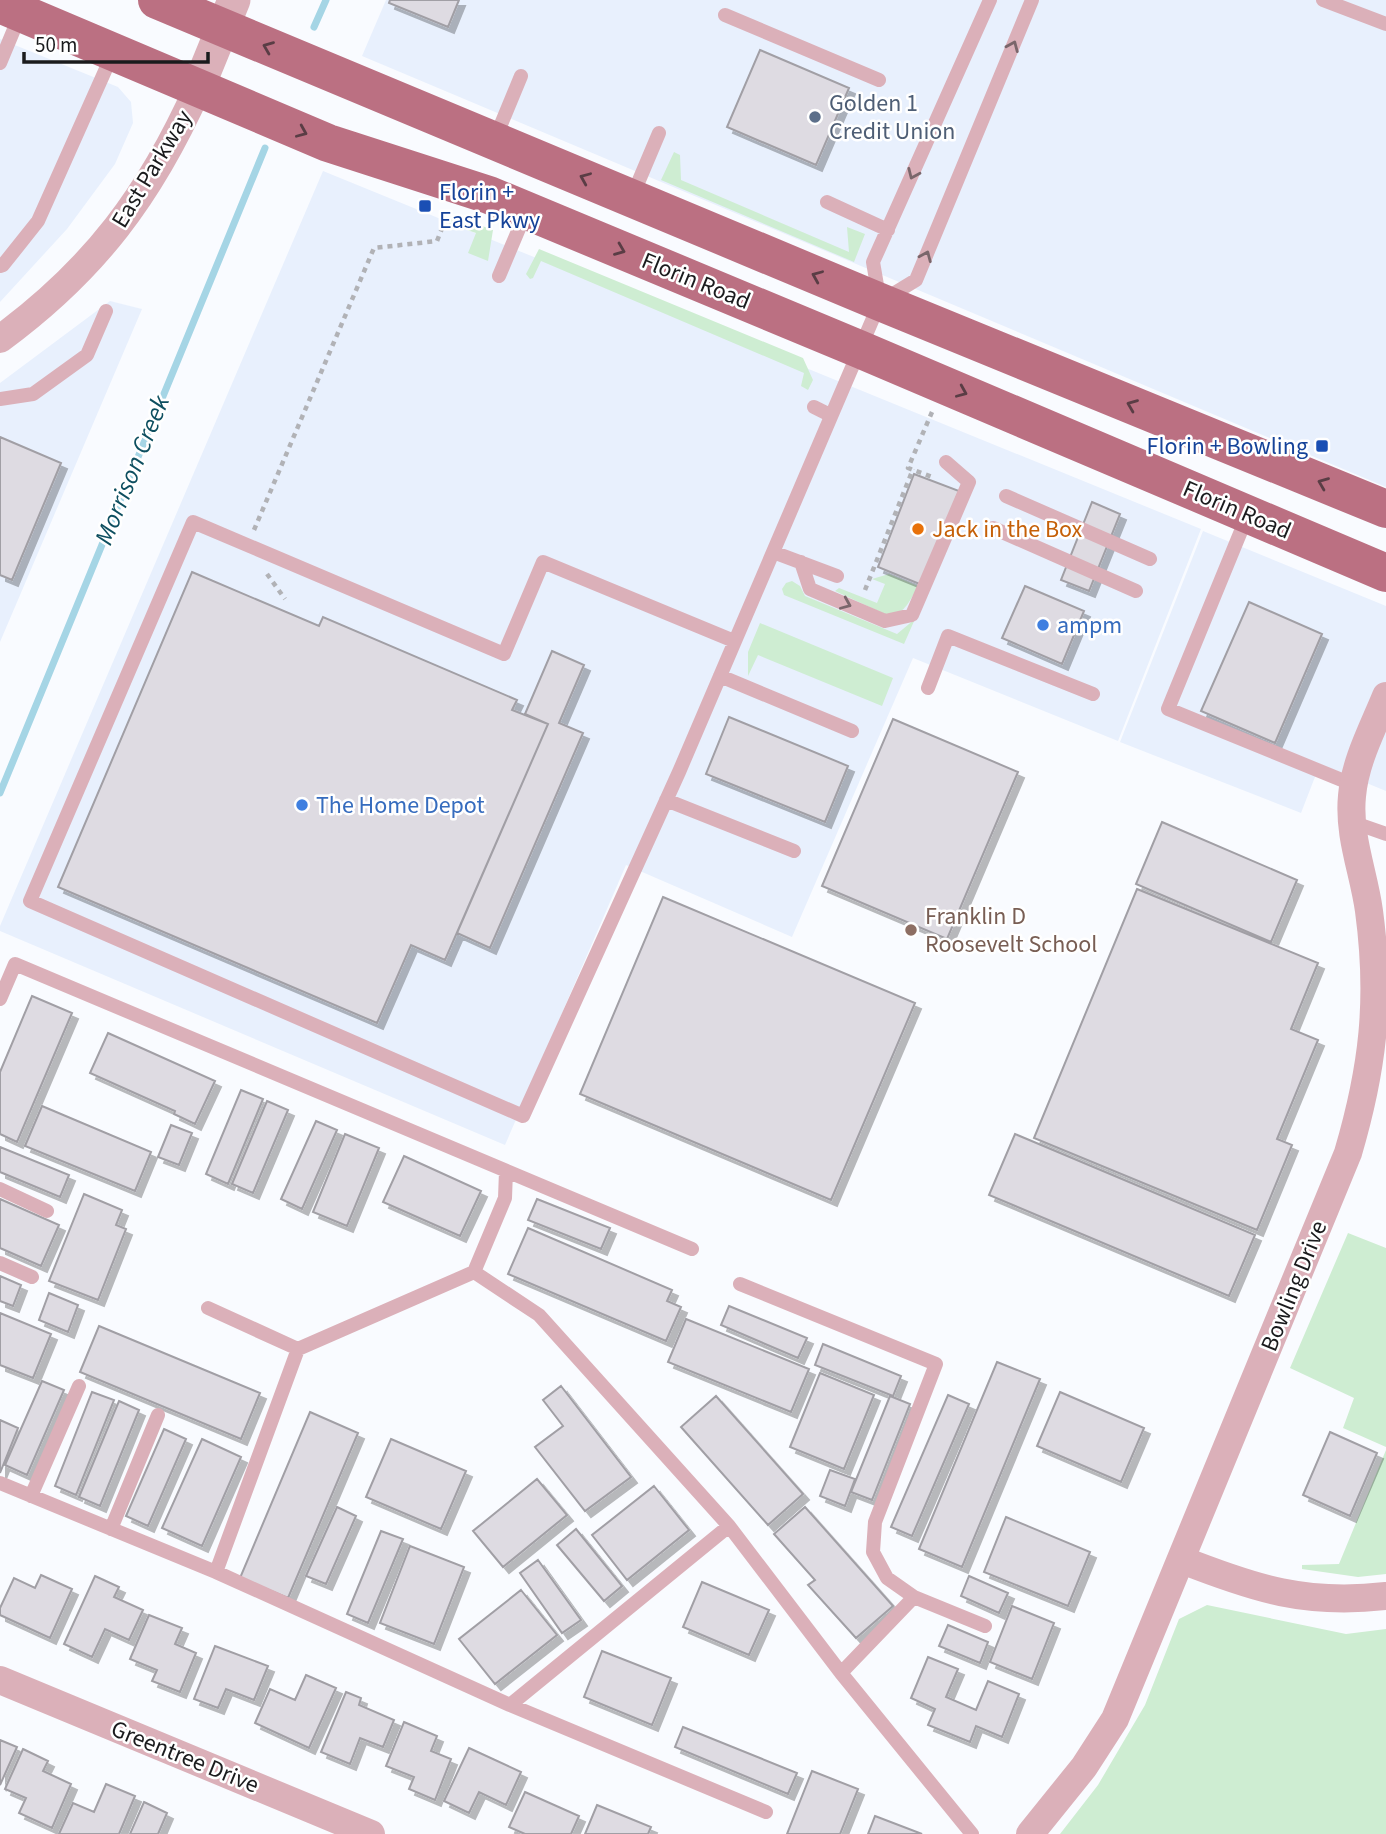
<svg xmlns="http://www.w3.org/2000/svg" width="1386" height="1834" font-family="'Source Sans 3',sans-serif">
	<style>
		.built { fill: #e8f0fd }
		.green { fill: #ceedd2 }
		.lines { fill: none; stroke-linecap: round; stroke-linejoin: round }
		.stream { stroke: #a5d5e5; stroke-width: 7 }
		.building { fill: #dedbe2; stroke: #a19fa5; stroke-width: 2; filter: url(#shadow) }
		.path { stroke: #b1b2b6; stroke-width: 4.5; stroke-dasharray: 5 5; stroke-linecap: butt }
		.service { stroke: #dbb0b9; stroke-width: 14 }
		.minor { stroke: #dbb0b9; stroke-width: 28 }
		.tertiary { stroke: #dbb0b9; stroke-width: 33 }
		.primary { stroke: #bb7082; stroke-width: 38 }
		.oneway { stroke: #7a666b }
		.oneway2 { stroke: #5a3d45 }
		.service-dot { fill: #5c6f8a; stroke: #fff; stroke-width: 2.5 }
		.transit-dot { fill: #1a4fb4; stroke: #fff; stroke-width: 2.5 }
		.food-dot { fill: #e8710a; stroke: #fff; stroke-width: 2.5 }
		.shop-dot { fill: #3f7fe0; stroke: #fff; stroke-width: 2.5 }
		.education-dot { fill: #8d6e63; stroke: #fff; stroke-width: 2.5 }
		.labels { text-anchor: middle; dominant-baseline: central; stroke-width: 5; stroke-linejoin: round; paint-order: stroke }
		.service-label { font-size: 24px; fill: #4e5e75; stroke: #fff; text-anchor: start }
		.street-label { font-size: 24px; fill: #1a1b1d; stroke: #fff }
		.transit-label { font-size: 24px; fill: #164399; stroke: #fff; text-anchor: start }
		.food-label { font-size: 24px; fill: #c56008; stroke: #fff; text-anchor: start }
		.shop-label { font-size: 24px; fill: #366cbe; stroke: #fff; text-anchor: start }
		.education-label { font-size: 24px; fill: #785e54; stroke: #fff; text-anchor: start }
		.water-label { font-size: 26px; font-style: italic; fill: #0e4f60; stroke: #fff }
	</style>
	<defs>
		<filter id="shadow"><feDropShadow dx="6" dy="6" stdDeviation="0" flood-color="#0004"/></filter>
	</defs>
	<rect width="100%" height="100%" fill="#f9fbff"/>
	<path class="built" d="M 386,0 L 1386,0 L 1386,487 L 362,56 Z
		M 0,39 L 118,87 L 131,102 L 133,123 L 115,164 L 67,229 L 0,302 Z
		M 323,171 L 1201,529 L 1118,741 L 913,658 L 792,937 L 626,865 L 505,1145 L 0,931 L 0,926 Z
		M 110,301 L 142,309 L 0,642 L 0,383 Z
		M 1203,531 L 1386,606 L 1386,791 L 1320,764 L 1301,813 L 1120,742 Z"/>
	<path class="green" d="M 674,152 L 680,155 L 681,180 L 849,252 L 847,227 L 865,234 L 854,262 L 661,180 Z
		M 453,215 L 493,230 L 488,261 L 468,253 L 476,233 L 449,224 Z
		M 539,249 L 803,358 L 813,380 L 808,390 L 801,386 L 804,373 L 541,261 L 533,278 L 530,279 L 526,274 Z
		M 889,574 L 918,586 C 910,600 906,613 889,616 L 835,591 L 839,588 L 877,603 L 885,584 L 872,579 Z
		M 792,581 L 800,586 L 805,596 L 897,634 L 915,619 L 904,644 L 784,595 L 782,589 L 786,583 Z
		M 760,623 L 893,678 L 882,706 L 758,655 L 748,676 L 748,652 Z
		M 1348,1233 L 1386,1248 L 1386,1447 L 1343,1428 L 1354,1398 L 1290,1368 Z
		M 1386,1450 L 1386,1574 L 1358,1577 L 1302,1569 L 1302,1565 L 1339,1564 Z
		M 1207,1605 L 1346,1634 L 1386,1629 L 1386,1834 L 1060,1834 L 1098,1785 L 1145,1705 L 1179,1619 Z"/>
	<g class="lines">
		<path class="stream" d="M 314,27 L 326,0
			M 0,793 L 265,148"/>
	</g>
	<path class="building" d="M 390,0 L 459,0 L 448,27 L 389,3 Z
		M 760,50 L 849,88 L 816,165 L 727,127 Z
		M 0,437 L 61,463 L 12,580 L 0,575 Z
		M 914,474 L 959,491 L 922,585 L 878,567 Z
		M 1092,502 L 1120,514 L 1089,591 L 1061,580 Z
		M 192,572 L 319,626 L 323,617 L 517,700 L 512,710 L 548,724 L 445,960 L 411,945 L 377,1023 L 58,887 Z
		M 1025,586 L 1084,611 L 1062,664 L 1002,638 Z
		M 1249,602 L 1322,634 L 1275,743 L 1201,711 Z
		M 552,651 L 584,665 L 559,723 L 583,733 L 490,948 L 457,933 L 548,724 L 525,714 Z
		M 729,717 L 848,766 L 825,822 L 706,774 Z
		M 893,719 L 1018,772 L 947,939 L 822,886 Z
		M 1162,822 L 1297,880 L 1271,942 L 1136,884 Z
		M 1137,889 L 1318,963 L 1291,1029 L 1318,1040 L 1277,1139 L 1292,1145 L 1257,1230 L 1034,1138 Z
		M 663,897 L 915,1003 L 831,1200 L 580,1094 Z
		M 32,996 L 72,1013 L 17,1142 L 0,1134 L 0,1072 Z
		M 108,1033 L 215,1081 L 195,1124 L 174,1114 L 175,1111 L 90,1073 Z
		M 241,1090 L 263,1099 L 228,1184 L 206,1174 Z
		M 267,1101 L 288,1110 L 253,1193 L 232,1184 Z
		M 42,1106 L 151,1152 L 135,1191 L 25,1146 Z
		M 316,1121 L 337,1130 L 302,1209 L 281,1199 Z
		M 171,1125 L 192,1133 L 179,1165 L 158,1157 Z
		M 345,1134 L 379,1148 L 347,1226 L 313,1212 Z
		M 1015,1134 L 1255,1235 L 1229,1296 L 989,1195 Z
		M 0,1147 L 69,1175 L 60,1197 L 0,1172 Z
		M 404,1156 L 481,1191 L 460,1236 L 383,1202 Z
		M 84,1194 L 122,1210 L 116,1225 L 126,1229 L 98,1300 L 49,1281 Z
		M 0,1199 L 59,1225 L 41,1266 L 0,1248 Z
		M 537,1199 L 610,1228 L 601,1249 L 528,1220 Z
		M 528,1228 L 672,1290 L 667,1301 L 681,1307 L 666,1341 L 508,1274 Z
		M 0,1276 L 21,1285 L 13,1306 L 0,1301 Z
		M 49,1293 L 78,1305 L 68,1332 L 39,1320 Z
		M 729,1306 L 807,1338 L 798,1358 L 721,1325 Z
		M 0,1313 L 51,1334 L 33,1378 L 0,1365 Z
		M 686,1319 L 809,1369 L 791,1412 L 668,1362 Z
		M 99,1326 L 260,1393 L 241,1439 L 80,1372 Z
		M 823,1344 L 901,1376 L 893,1396 L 815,1365 Z
		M 997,1362 L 1040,1379 L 962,1567 L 919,1549 Z
		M 820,1373 L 874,1395 L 844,1469 L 790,1447 Z
		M 42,1381 L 64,1390 L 27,1475 L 5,1465 Z
		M 561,1386 L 631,1477 L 585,1511 L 535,1447 L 563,1426 L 543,1400 Z
		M 92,1392 L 114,1400 L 76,1495 L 55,1486 Z
		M 1060,1392 L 1144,1428 L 1121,1482 L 1037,1446 Z
		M 948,1395 L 969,1404 L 912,1536 L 891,1527 Z
		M 716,1396 L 803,1494 L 768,1525 L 681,1427 Z
		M 890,1396 L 910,1404 L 872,1500 L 851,1492 Z
		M 119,1401 L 139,1410 L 100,1506 L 79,1497 Z
		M 310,1412 L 358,1433 L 288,1598 L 240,1578 Z
		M 0,1420 L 18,1428 L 0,1473 Z
		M 164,1429 L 186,1439 L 148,1526 L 126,1516 Z
		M 1330,1432 L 1377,1453 L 1350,1516 L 1303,1495 Z
		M 202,1439 L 241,1457 L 202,1546 L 162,1528 Z
		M 391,1439 L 466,1471 L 441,1529 L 366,1497 Z
		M 830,1470 L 855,1479 L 845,1506 L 820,1496 Z
		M 537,1479 L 567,1515 L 503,1567 L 473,1531 Z
		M 654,1486 L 689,1530 L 627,1580 L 592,1535 Z
		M 337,1507 L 356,1516 L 326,1584 L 306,1576 Z
		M 805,1507 L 893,1606 L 856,1638 L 808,1585 L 815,1580 L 774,1534 Z
		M 1006,1517 L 1090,1552 L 1068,1606 L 984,1572 Z
		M 576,1529 L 622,1586 L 604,1601 L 557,1545 Z
		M 381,1531 L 403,1539 L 368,1623 L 347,1614 Z
		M 410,1546 L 464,1567 L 434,1644 L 380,1623 Z
		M 538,1560 L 581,1620 L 562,1633 L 520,1573 Z
		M 41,1575 L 72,1589 L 50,1638 L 0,1615 L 0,1608 L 14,1578 L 35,1588 Z
		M 95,1576 L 119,1587 L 114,1597 L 143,1610 L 129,1640 L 105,1629 L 92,1657 L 64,1644 Z
		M 969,1576 L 1008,1593 L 999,1613 L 961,1596 Z
		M 702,1582 L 769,1610 L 749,1655 L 683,1627 Z
		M 521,1590 L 557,1635 L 495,1684 L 459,1639 Z
		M 1012,1606 L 1054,1623 L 1032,1679 L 990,1662 Z
		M 149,1615 L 182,1628 L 175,1644 L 196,1653 L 180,1692 L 152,1681 L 157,1670 L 130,1659 Z
		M 948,1625 L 988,1642 L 980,1663 L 939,1646 Z
		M 215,1646 L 268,1666 L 254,1700 L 226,1689 L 218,1708 L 194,1699 Z
		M 602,1651 L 671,1678 L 652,1725 L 584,1697 Z
		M 928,1657 L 958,1669 L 946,1697 L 976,1710 L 988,1681 L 1019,1694 L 1002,1737 L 976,1726 L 970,1742 L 928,1725 L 935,1709 L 911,1698 Z
		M 306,1675 L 336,1688 L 309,1748 L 255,1723 L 270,1689 L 295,1700 Z
		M 346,1692 L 361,1698 L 359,1705 L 394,1720 L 383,1747 L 360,1738 L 350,1764 L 321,1752 Z
		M 404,1722 L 437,1736 L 431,1751 L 451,1759 L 435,1800 L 409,1789 L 414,1777 L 386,1766 Z
		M 683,1727 L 797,1773 L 788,1794 L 675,1747 Z
		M 0,1740 L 17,1747 L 0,1785 Z
		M 469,1748 L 521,1772 L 506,1805 L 479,1792 L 469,1813 L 444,1801 Z
		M 23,1749 L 48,1761 L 43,1771 L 71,1784 L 52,1828 L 19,1813 L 26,1798 L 5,1789 Z
		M 812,1771 L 858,1789 L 840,1834 L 787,1834 Z
		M 106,1784 L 135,1796 L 119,1834 L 59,1834 L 73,1803 L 94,1812 Z
		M 525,1792 L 579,1816 L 571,1834 L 525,1834 L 509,1827 Z
		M 144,1802 L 167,1813 L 158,1834 L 130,1834 Z
		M 597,1805 L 651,1827 L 648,1834 L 585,1834 Z
		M 875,1816 L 922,1834 L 868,1834 Z"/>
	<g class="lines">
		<path class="path" d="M 932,412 L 908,468 L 935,478
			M 254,530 L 374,248 L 437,241 L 448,213
			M 267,574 L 285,599
			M 865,590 L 913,469"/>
		<path class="service" d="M 1323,0 L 1386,24
			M 725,15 L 879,80
			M 0,63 L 20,15
			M 495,139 L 521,76
			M 632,197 L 659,133
			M 827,202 L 888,230
			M 0,266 L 3,265 L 38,221 L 113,53
			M 499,276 L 526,212
			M 879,297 L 873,262 L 990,0
			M 0,399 L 33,394 L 87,355 L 106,311
			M 814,407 L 830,415
			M 1006,496 L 1150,559
			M 1248,514 L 1168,709 L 1354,785
			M 993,528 L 1136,591
			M 773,552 L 837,576
			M 801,562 L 810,589 L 885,621 L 912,615 L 969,482 L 946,462
			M 734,641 L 543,562 L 504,654 L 193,522 L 30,901 L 523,1116 L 679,772 L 880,302 L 916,280 L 1032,0
			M 720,676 L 852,731
			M 928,688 L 948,636 L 1093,694
			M 666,800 L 794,851
			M 1352,822 L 1386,834
			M 0,999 L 15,964 L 692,1249
			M 0,1189 L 47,1211
			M 0,1263 L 32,1277
			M 474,1272 L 539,1315 L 729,1526 L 841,1673 L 972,1834
			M 740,1284 L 936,1364 L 875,1522 L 873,1552 L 887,1578 L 914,1597 L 841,1673
			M 208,1308 L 298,1349
			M 0,1483 L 216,1572 L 510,1705 L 766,1812
			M 31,1496 L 79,1386
			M 111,1529 L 158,1415
			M 216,1572 L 298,1349 L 474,1272 L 505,1198 L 506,1171
			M 914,1597 L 985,1626
			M 510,1705 L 729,1526"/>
		<path class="minor" d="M 0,339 C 95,269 150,195 198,88
			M 1182,1560 C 1256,1589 1305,1605 1386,1596
			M 0,1680 L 371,1834
			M 1030,1834 L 1084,1767 L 1115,1719 L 1348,1153 C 1373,1068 1381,1000 1369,911 C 1364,873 1348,836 1352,796 C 1355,761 1373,728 1386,696"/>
		<path class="tertiary" d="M 198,88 L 234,0"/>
		<path class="primary" d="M 157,0 L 880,302 L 1386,509
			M 0,4 L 328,143 L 489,195 L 859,349 L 1386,573"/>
	</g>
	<defs><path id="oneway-chevron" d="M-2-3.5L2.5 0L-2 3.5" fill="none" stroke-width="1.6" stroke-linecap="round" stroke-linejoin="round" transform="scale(1.75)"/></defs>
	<g class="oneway">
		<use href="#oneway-chevron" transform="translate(1013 46) rotate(-67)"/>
		<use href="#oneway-chevron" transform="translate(913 174) rotate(114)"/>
		<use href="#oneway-chevron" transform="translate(926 256) rotate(-67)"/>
		<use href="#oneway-chevron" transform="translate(846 604) rotate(23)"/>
	</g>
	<g class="oneway2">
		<use href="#oneway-chevron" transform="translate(268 47) rotate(-158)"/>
		<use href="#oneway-chevron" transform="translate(302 132) rotate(23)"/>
		<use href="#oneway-chevron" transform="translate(585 178) rotate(-157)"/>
		<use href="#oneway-chevron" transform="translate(620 250) rotate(22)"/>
		<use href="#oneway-chevron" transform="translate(817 276) rotate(-157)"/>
		<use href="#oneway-chevron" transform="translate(962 392) rotate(23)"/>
		<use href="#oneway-chevron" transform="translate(1132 405) rotate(-158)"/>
		<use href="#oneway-chevron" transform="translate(1323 483) rotate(-158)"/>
	</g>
	<circle class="service-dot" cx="815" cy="117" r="7"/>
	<g class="transit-dot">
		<rect x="418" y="199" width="14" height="14" rx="3.5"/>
		<rect x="1315" y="439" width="14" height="14" rx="3.5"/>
	</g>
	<circle class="food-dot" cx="918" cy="529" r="7"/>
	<g class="shop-dot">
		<circle cx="1043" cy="625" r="7"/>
		<circle cx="302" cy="805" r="7"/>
	</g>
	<circle class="education-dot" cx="911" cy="930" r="7"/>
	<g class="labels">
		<g class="service-label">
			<text x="829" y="103">Golden 1<tspan x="829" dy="28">Credit Union</tspan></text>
		</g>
		<g class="street-label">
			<text transform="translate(152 169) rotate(-59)">East Parkway</text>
			<text transform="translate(696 281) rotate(22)">Florin Road</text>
			<text transform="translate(1237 510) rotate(23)">Florin Road</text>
			<text transform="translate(1294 1286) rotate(-68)">Bowling Drive</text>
			<text transform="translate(185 1757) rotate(22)">Greentree Drive</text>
		</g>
		<g class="transit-label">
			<text x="439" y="192">Florin +<tspan x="439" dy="28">East Pkwy</tspan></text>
			<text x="1308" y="446" text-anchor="end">Florin + Bowling</text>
		</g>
		<g class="food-label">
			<text x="932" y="529">Jack in the Box</text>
		</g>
		<g class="shop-label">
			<text x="1057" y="625">ampm</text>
			<text x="316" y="805">The Home Depot</text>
		</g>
		<g class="education-label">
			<text x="925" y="916">Franklin D<tspan x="925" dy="28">Roosevelt School</tspan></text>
		</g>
		<g class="water-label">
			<text transform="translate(132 470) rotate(-68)">Morrison Creek</text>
		</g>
	</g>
	<path d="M24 52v10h184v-10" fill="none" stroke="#1a1b1d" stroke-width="3.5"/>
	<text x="35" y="52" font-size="21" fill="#1a1b1d" stroke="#ffffff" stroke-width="5" paint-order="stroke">50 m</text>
</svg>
